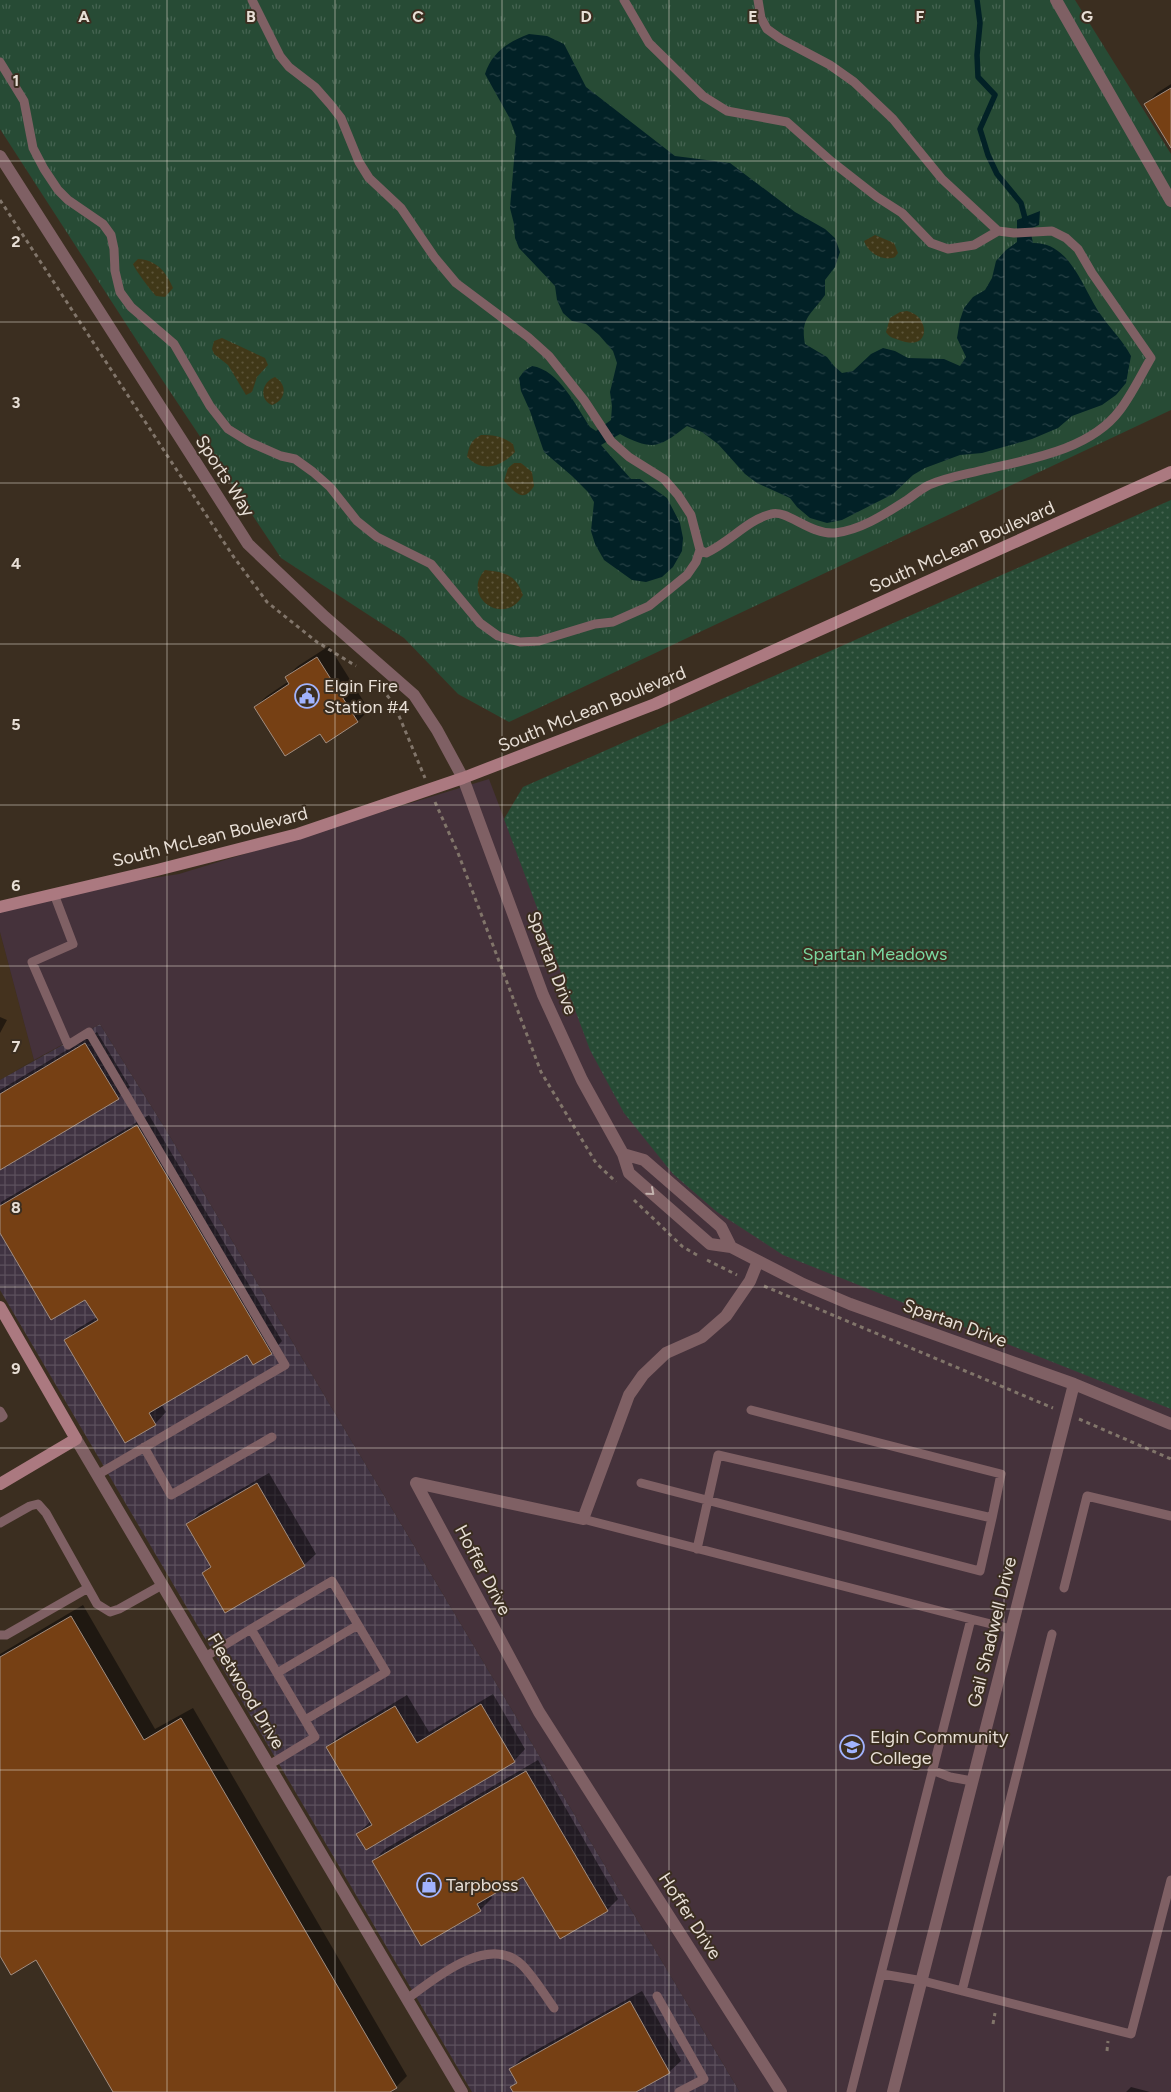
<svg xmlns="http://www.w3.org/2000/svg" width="1171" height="2092" font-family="Figtree,sans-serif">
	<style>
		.built { fill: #44321e }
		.industrial { fill: url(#industrial-grid) }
		.education { fill: #45323b }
		.grass { fill: url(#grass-tufts) }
		.sand { fill: url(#sand-dots) }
		.park { fill: url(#park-dots) }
		.water { fill: url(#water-ripples) }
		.shadow { fill: #0007 }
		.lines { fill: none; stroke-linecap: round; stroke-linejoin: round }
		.stream { stroke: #022126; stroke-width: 5.5 }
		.building { fill: #764014; stroke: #a18d80 }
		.path { stroke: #81756a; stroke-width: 3; stroke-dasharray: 4 4; stroke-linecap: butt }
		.lane { stroke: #7f6064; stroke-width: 9 }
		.street { stroke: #7f6064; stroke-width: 12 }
		.secondary { stroke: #ab7980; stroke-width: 12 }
		.oneway { stroke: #c3b3ae }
		.grid { fill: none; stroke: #e8dfd6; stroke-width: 1; stroke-opacity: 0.55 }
		.labels { text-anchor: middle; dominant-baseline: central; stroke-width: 4; stroke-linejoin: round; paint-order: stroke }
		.street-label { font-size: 18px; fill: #e8dfd6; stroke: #3b2e20 }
		.poi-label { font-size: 18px; fill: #e8dfd6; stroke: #3b2e20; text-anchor: start }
		.park-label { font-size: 18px; fill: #7ad9a0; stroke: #3b2e20 }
		.grid-label { font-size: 16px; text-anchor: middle; font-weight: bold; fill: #e8dfd6; stroke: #3b2e20; stroke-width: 4; stroke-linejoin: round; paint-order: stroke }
	</style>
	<defs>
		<pattern id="industrial-grid" width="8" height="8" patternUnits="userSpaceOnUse" patternTransform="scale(1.25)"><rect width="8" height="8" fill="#403342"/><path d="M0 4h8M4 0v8" fill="none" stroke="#5c505d"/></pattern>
		<pattern id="grass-tufts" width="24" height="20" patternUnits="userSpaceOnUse" patternTransform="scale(1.25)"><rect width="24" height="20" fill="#274b35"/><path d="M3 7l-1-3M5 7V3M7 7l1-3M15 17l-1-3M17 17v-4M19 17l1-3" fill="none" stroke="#466452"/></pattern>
		<pattern id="sand-dots" width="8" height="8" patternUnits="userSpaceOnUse" patternTransform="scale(1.25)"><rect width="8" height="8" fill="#403818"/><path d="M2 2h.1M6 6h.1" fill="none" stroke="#5c5439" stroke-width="1.8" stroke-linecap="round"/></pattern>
		<pattern id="park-dots" width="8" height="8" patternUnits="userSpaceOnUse" patternTransform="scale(1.25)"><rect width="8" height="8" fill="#274b35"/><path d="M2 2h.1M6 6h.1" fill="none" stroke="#466452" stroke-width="1.8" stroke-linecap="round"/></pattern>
		<pattern id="water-ripples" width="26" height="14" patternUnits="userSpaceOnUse" patternTransform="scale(1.25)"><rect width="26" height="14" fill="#022126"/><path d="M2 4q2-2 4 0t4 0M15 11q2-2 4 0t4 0" fill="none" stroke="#274145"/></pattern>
	</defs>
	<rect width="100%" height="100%" fill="#3b2e20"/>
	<path class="built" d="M 0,932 L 34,1060 L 0,1080 Z"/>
	<path class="industrial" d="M 100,1024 L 165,1128 L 740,2092 L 472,2092 L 0,1290 L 0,1080 Z"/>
	<path class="education" d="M 489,779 L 581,1021 L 1171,1401 L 1171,2092 L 740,2092 L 165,1128 L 100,1024 L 34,1060 L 0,932 L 0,912 L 69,891 L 179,874 Z"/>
	<path class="grass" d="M 0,0 L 1075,0 L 1171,154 L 1171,410 L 509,722 L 458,694 L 404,638 L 281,558 L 161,378 L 0,129 Z"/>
	<path class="sand" d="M 875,235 L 894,243 L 898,253 L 895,257 C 883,262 868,253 864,241 Z
		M 138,259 C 156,260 166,271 173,288 L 165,297 L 156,296 C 151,291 134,268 133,264 Z
		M 907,311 C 931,316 931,353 899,340 C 893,338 889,337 886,332 L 890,318 L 900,312 Z
		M 222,338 L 265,358 L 268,365 L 257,377 L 252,392 L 246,395 L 228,365 L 214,354 L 212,349 L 214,341 Z
		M 275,377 C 288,385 286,400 272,405 C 258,399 262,382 275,377 Z
		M 481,435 C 494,435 502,436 513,444 L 515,452 C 501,467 483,473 467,457 C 469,446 471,440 481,435 Z
		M 514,463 L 521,463 L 532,472 L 534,486 C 523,504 515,492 504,481 L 508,468 Z
		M 485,570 C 505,572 516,575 523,595 C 505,628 460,597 485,570 Z"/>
	<path class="park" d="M 1171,500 L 1171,1409 L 783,1255 L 717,1212 L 673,1174 L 624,1113 L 590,1050 L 504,819 L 523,787 Z"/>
	<path class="water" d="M 529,34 L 547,36 L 564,44 L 586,87 L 675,156 L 730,163 L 795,212 L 825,229 L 835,238 L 840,252 L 835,267 L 825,280 L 825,295 C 811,315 800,318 805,344 L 827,357 L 834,366 L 842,373 L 853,371 L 871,354 L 883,348 L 895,351 L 908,358 L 944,359 L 960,366 L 966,357 L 957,338 L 960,320 L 964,308 L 973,297 L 985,290 L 992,278 L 996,261 L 1006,250 L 1017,242 L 1017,220 L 1040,211 L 1039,225 L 1030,229 L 1033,243 C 1071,242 1083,290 1101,315 C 1111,330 1122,339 1131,356 L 1126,383 L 1116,395 L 1102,405 L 1072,416 L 1058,428 L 1032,439 L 982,453 L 960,455 L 925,468 L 913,475 L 893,494 L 842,520 L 827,523 L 810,518 L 797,507 L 790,498 L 757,483 L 745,474 L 718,444 L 702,432 L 687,426 C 659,447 654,452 620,434 L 601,445 L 631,479 L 640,479 L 667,498 L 680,523 L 683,538 L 682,551 L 673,567 L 662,577 L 646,582 L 632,580 L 604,560 L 595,544 L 591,531 L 594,502 L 588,492 L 572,476 L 544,452 L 530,411 L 521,391 L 519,378 L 524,371 L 532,366 C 559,370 576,406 590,427 L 596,431 L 611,420 L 612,406 L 610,392 L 617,363 L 613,351 L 599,335 L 586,324 L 572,321 L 563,313 L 557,300 L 555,286 L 519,248 L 515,238 L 514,224 L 510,208 L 516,136 L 509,117 L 485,74 C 492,52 508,42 529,34 Z"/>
	<path class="shadow" d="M 1171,84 L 1171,145 L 1146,104 L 1157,93 Z
		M 329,646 L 369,710 L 358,721 L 326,741 L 321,732 L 255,707 L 267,696 L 289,681 L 286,677 L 298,666 Z
		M 0,1017 L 7,1020 L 0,1033 Z
		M 97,1032 L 130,1087 L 118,1098 L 0,1169 L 0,1090 Z
		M 149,1115 L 282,1341 L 271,1353 L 247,1353 L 161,1404 L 166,1412 L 155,1424 L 66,1340 L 77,1329 L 97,1317 L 86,1298 L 0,1230 L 1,1202 Z
		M 269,1473 L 316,1554 L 304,1565 L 203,1573 L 211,1565 L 188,1524 L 199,1513 Z
		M 83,1605 L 155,1729 L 193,1708 L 407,2076 L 396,2087 L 388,2092 L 114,2092 L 36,1958 L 0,1954 L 0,1654 Z
		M 493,1694 L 525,1749 L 514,1761 L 357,1834 L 371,1821 L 327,1747 L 339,1736 L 407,1695 L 429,1732 Z
		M 538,1760 L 618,1899 L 607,1910 L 524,1875 L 490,1895 L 492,1898 L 480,1910 L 422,1944 L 373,1861 L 385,1849 Z
		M 642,1991 L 681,2061 L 669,2072 L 634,2092 L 514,2092 L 511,2088 L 517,2082 L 510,2070 L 522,2058 Z
		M 1131,2087 L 1150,2092 L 1126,2092 Z"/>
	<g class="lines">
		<path class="stream" d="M 977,0 L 980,23 L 977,55 L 978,77 L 995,95 L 980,129 L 988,155 L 997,174 L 1021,203 L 1026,222"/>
	</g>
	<path class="building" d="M 1171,88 L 1171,148 L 1144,104 Z
		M 317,657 L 358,722 L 326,743 L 320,734 L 285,756 L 254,707 L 289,684 L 285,677 Z
		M 85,1043 L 119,1099 L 0,1170 L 0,1094 Z
		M 137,1125 L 272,1354 L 253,1365 L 247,1355 L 149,1413 L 156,1425 L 125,1443 L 64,1340 L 98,1320 L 85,1300 L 51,1320 L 0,1233 L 0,1206 Z
		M 257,1483 L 305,1566 L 225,1613 L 202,1573 L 211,1567 L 186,1524 Z
		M 71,1616 L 144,1740 L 181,1718 L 397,2088 L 390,2092 L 113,2092 L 36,1960 L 11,1975 L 0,1956 L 0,1657 Z
		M 481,1704 L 515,1762 L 366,1850 L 356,1834 L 372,1825 L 326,1747 L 395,1706 L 417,1743 Z
		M 526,1771 L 608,1911 L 560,1939 L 523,1877 L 477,1904 L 481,1911 L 421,1946 L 372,1861 Z
		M 630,2001 L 670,2073 L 636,2092 L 513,2092 L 510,2087 L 517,2083 L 509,2069 Z"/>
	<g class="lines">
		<path class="path" d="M 0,200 L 233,556 L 267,602 L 317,642 L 356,666
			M 382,689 L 394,704 L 425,778
			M 435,802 L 458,853 L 541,1072 L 596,1163 L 616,1182
			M 634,1200 L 683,1247 L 697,1255
			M 707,1260 L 737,1275
			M 764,1286 L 1053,1408
			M 1079,1419 L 1171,1459
			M 993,2024 L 995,2013
			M 1107,2051 L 1108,2041"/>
		<path class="lane" d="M 624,0 L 649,43 L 703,96 L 727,111 L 787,122 L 831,161 L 877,197 L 902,213 L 931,243 L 948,249 L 974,245 L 998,231 L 1014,233 L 1052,231 L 1066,238 L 1078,249 L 1092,273 L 1151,358 C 1141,375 1132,394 1120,410 C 1091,449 1032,459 987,469 C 968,474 947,477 929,485 C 921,489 914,495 907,500 C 885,514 861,530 835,533 C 810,535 787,509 771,514 C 747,520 729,543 706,553 L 700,550
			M 758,0 L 761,18 L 767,29 L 781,39 L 830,65 L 854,82 L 893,119 L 942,179 L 998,231
			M 0,62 L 24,101 L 33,148 L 44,169 L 58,190 L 68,200 L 103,224 L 111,235 L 114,249 L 115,271 L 120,292 L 131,307 L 174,344 L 210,406 L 228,429 L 249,442 L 281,456 L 295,459 L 313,472 L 330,487 L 357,521 L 377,537 L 431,564 L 480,623 L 498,636 L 520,642 L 539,641 L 595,624 L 613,622 L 649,606 L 687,575 L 696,562 L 700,550 L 691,515 L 678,495 L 664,479 L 629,457 L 611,441 L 584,400 L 549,356 L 528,337 L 456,283 L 435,258 L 401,208 L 369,178 L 359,162 L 341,118 L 330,104 L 315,87 L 289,67 L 280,56 L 252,0
			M 54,894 L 73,944 L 32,962 L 68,1045 L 89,1032 L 285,1365 L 97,1475
			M 751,1410 L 1001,1474 L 992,1518
			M 0,1411 L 3,1416 L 0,1418
			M 144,1447 L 171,1495 L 272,1437
			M 641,1483 L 980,1571 L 992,1518 L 718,1455 L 697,1549
			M 583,1519 L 971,1619
			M 0,1523 L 30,1506 L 38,1504 L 46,1513 L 97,1604 L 110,1612 L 119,1609 L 162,1585
			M 1064,1588 L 1087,1496 L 1171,1516
			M 251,1629 L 332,1581 L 386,1672 L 305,1720
			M 0,1635 L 6,1635 L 88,1588
			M 205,1657 L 251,1629 L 315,1737 L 269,1765
			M 277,1673 L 358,1625
			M 932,1770 L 950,1777 L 972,1781
			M 882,1974 L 923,1981 L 1131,2034 L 1171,1880
			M 962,1991 L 1052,1634
			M 657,1996 L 704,2079 L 679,2092
			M 407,1999 C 435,1978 489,1933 522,1965 C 534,1977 544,1994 554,2008
			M 851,2092 L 971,1619 L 1011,1629"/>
		<path class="street" d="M 1056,0 L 1171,201
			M 0,156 L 248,544 L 325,617 L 414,695 L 437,730 L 463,778 L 543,995 L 582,1080 L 623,1154 L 629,1173 L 710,1244 L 731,1247 L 803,1284 L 850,1304 L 1074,1384 L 1171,1424
			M 623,1154 L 644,1160 L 721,1227 L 731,1247
			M 758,1261 L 750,1281 L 726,1316 L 702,1337 L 666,1353 L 643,1375 L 629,1395 L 583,1519 L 416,1483 L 539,1712 L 781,2092
			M 76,1439 L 462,2092
			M 893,2092 L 1074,1384"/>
		<path class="secondary" d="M 0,907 L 157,870 L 298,834 L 463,778 L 655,704 L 1171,472
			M 0,1307 L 76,1439 L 0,1484"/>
	</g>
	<defs><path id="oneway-chevron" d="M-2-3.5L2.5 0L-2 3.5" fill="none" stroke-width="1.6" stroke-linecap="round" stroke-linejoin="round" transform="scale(1.25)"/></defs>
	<use class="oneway" href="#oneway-chevron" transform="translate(651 1192) rotate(41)"/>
	<path class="grid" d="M 167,0 L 167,2092M 335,0 L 335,2092M 502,0 L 502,2092M 669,0 L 669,2092M 836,0 L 836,2092M 1004,0 L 1004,2092M 0,161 L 1171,161M 0,322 L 1171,322M 0,483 L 1171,483M 0,644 L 1171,644M 0,805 L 1171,805M 0,966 L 1171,966M 0,1126 L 1171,1126M 0,1287 L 1171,1287M 0,1448 L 1171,1448M 0,1609 L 1171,1609M 0,1770 L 1171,1770M 0,1931 L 1171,1931"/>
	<defs>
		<g id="civic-ring" transform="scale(1.25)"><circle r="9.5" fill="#3b2e20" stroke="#a1b3fd" stroke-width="1.5"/><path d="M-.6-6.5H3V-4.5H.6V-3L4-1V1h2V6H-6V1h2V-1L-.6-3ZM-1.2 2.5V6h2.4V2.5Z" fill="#a1b3fd"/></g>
		<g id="university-ring" transform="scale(1.25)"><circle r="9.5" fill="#3b2e20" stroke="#a1b3fd" stroke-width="1.5"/><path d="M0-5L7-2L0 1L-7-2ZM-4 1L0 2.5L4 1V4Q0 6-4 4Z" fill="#a1b3fd"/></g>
		<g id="shop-ring" transform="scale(1.25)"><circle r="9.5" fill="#3b2e20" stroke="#a1b3fd" stroke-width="1.5"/><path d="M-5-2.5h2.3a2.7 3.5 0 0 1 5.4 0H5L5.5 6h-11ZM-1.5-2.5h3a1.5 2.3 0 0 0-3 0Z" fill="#a1b3fd"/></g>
	</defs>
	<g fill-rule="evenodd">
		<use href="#civic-ring" x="307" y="696"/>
		<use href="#university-ring" x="852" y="1747"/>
		<use href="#shop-ring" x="429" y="1885"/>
	</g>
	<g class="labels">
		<g class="street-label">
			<text transform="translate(225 476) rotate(57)">Sports Way</text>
			<text transform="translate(962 547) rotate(-24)">South McLean Boulevard</text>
			<text transform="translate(592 709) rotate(-22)">South McLean Boulevard</text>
			<text transform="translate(210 837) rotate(-14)">South McLean Boulevard</text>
			<text transform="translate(552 963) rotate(69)">Spartan Drive</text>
			<text transform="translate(955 1323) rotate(20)">Spartan Drive</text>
			<text transform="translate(483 1570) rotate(62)">Hoffer Drive</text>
			<text transform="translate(992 1632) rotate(-76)">Gail Shadwell Drive</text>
			<text transform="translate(246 1691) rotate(59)">Fleetwood Drive</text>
			<text transform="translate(690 1916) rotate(57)">Hoffer Drive</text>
		</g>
		<g class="poi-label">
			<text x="324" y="686">Elgin Fire<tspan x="324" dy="21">Station #4</tspan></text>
			<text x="870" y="1737">Elgin Community<tspan x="870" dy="21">College</tspan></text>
			<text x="446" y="1885">Tarpboss</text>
		</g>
		<g class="park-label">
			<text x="875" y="954">Spartan Meadows</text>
		</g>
	</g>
	<g class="grid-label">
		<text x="84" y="22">A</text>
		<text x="251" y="22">B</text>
		<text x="418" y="22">C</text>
		<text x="586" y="22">D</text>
		<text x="753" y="22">E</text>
		<text x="920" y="22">F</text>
		<text x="1087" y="22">G</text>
		<text x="16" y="86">1</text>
		<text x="16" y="247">2</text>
		<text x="16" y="408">3</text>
		<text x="16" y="569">4</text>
		<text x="16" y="730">5</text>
		<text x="16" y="891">6</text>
		<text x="16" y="1052">7</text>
		<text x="16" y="1213">8</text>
		<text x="16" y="1374">9</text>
	</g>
</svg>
